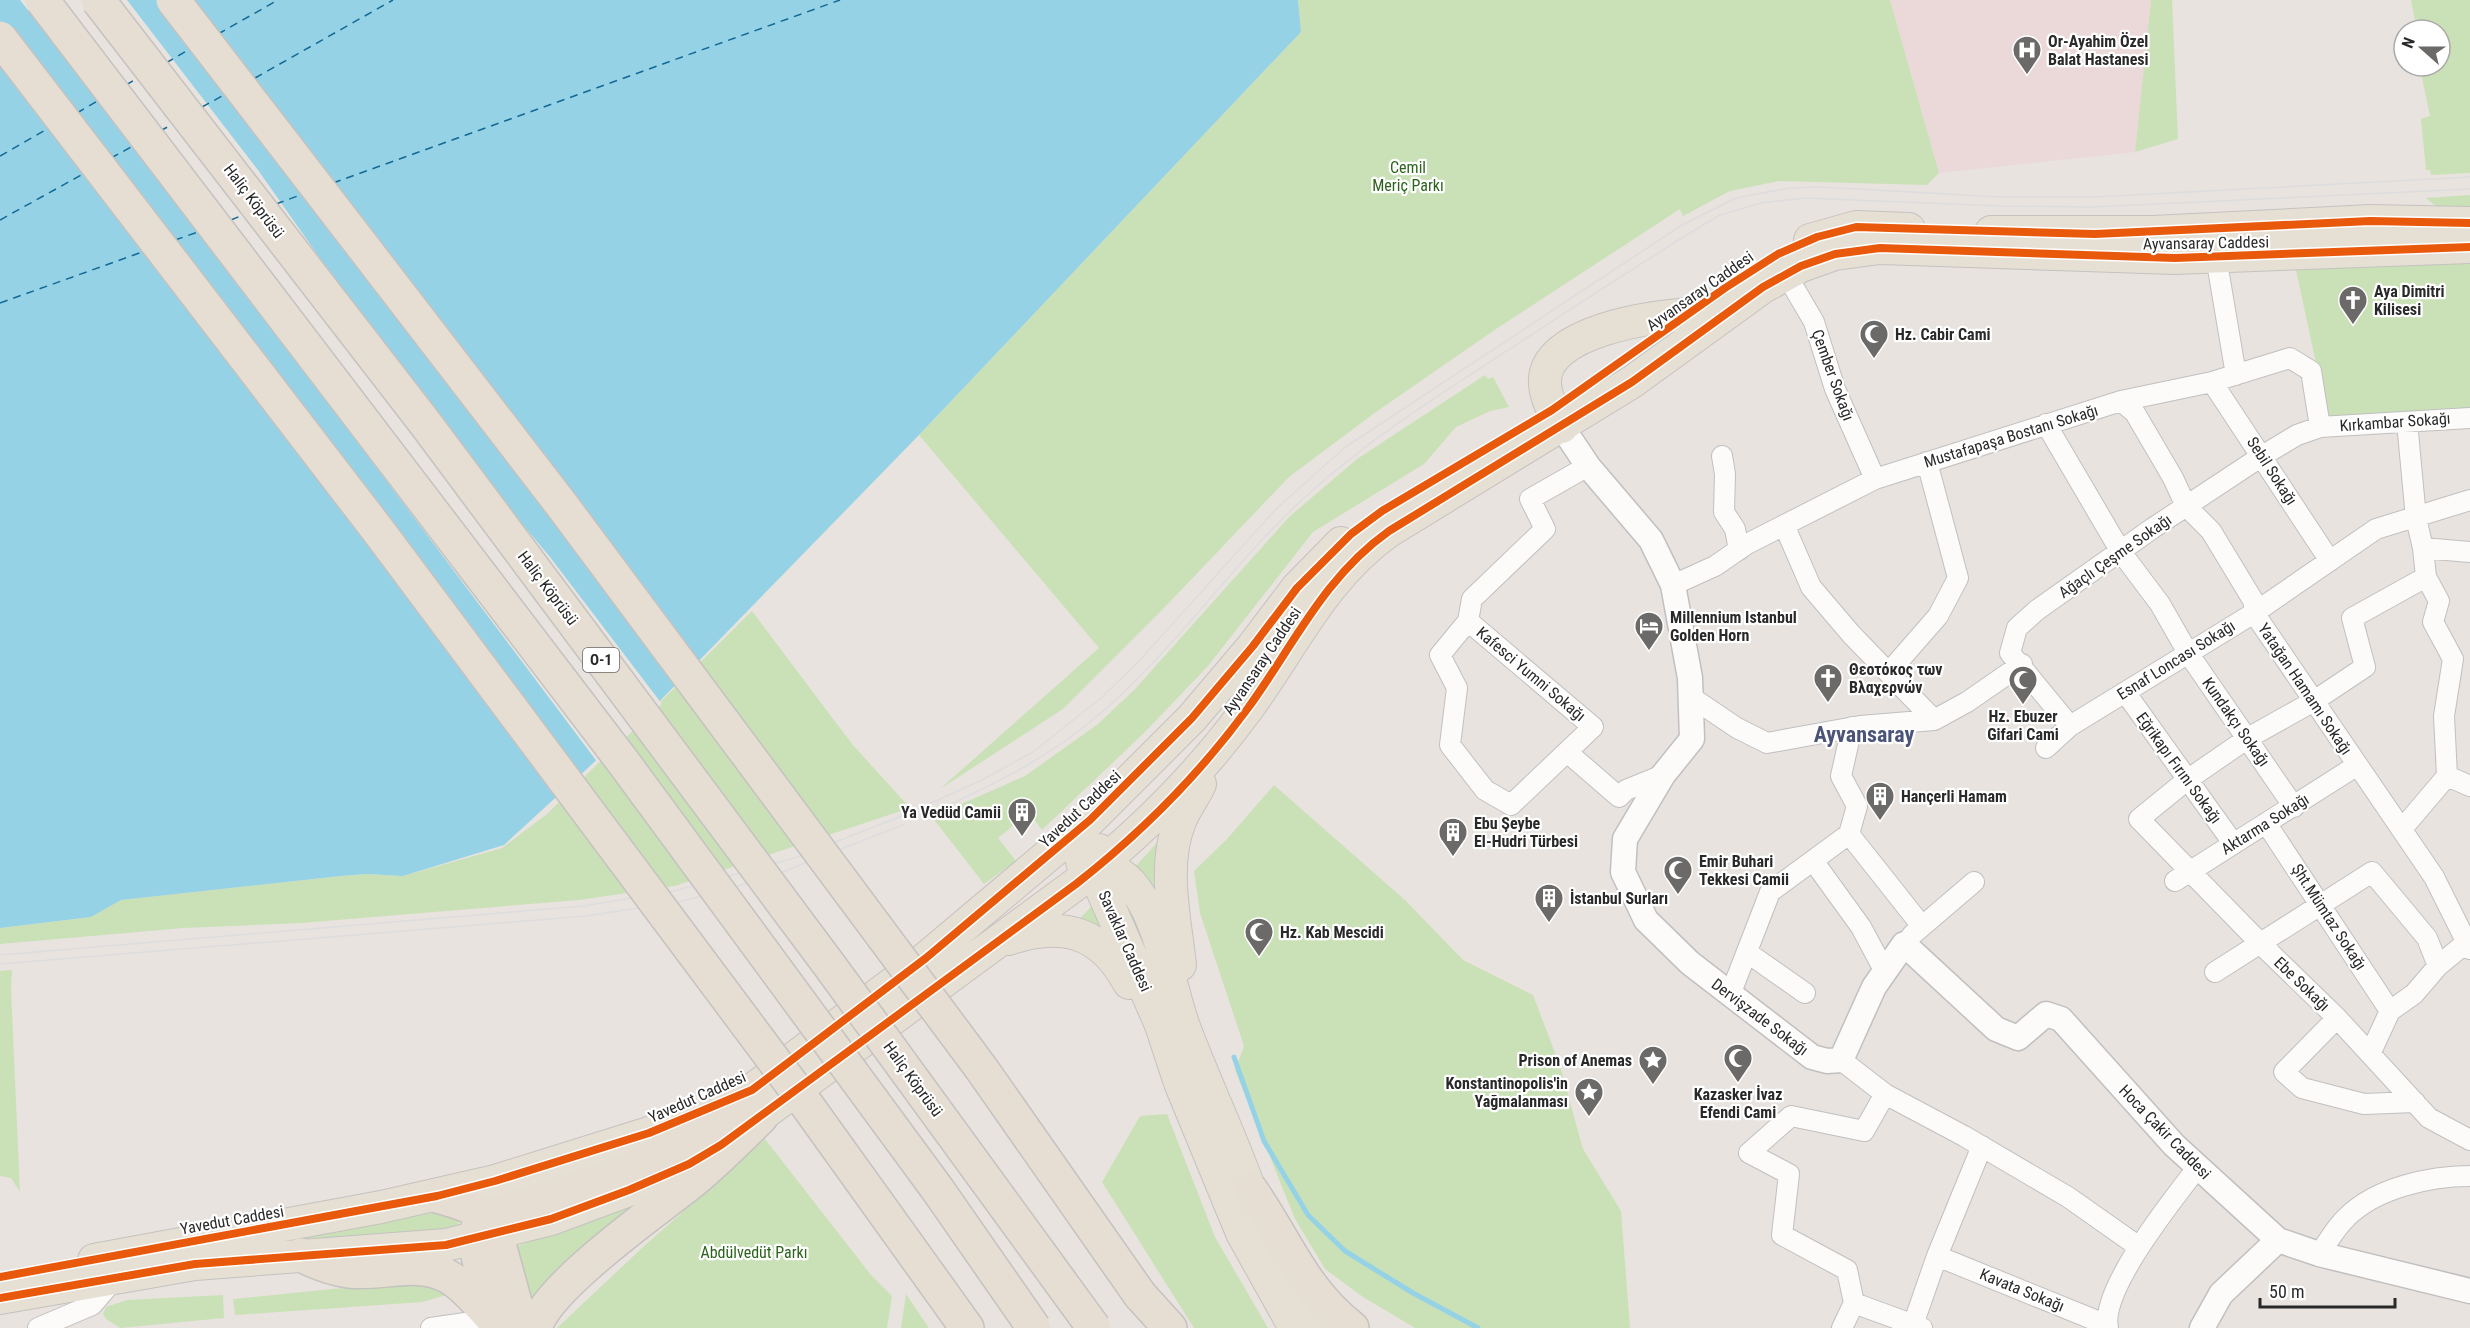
<svg xmlns="http://www.w3.org/2000/svg" width="2470" height="1328" font-family="'Roboto Condensed',sans-serif">
	<style>
		.medical { fill: #ead9d8 }
		.green { fill: #cae1b8 }
		.water { fill: #95d2e6 }
		.pier { fill: #e8e3de }
		.lines { fill: none; stroke-linecap: round; stroke-linejoin: round }
		.stream { stroke: #95d2e6; stroke-width: 5 }
		.ferry { stroke: #126995; stroke-width: 1.5; stroke-dasharray: 8 6; stroke-linecap: butt }
		.minor-casing { stroke: #c1bfc0; stroke-width: 22 }
		.tertiary-casing { stroke: #c1bfc0; stroke-width: 27 }
		.primary-casing { stroke: #c4c2c0; stroke-width: 34 }
		.trunk-casing { stroke: #c4c2c0; stroke-width: 36 }
		.minor { stroke: #fcfbfa; stroke-width: 20 }
		.tertiary { stroke: #fcfbfa; stroke-width: 24 }
		.primary { stroke: #e5e0d3; stroke-width: 32 }
		.trunk { stroke: #e6ded3; stroke-width: 33 }
		.tram { stroke: #dddcde; stroke-width: 1.5 }
		.trunk-bridge-casing { stroke: #c4c2c0; stroke-width: 36; stroke-linecap: butt }
		.trunk-bridge { stroke: #e6ded3; stroke-width: 33 }
		.cycleway-casing { stroke: #fff; stroke-width: 11 }
		.cycleway { stroke: #e8590c; stroke-width: 8 }
		.labels { text-anchor: middle; dominant-baseline: central; stroke-width: 4.5; stroke-linejoin: round; paint-order: stroke }
		.shield { fill: #fff; stroke: #696969; stroke-width: 1.5 }
		.shield-label { font-size: 15px; font-weight: bold; fill: #292929 }
		.poi-label { font-size: 16px; font-weight: bold; fill: #292929; stroke: #fff; text-anchor: start }
		.park-label { font-size: 16px; fill: #2c631c; stroke: #fff }
		.street-label { font-size: 16px; fill: #292929; stroke: #fff }
		.district-label { font-size: 22px; font-weight: bold; fill: #4b5478; stroke: #fff }
	</style>
	<rect width="100%" height="100%" fill="#e8e3de"/>
	<path class="medical" d="M 1890,0 L 2151,0 L 2135,152 L 1939,173 Z"/>
	<path class="green" d="M 1298,0 L 1890,0 L 1939,173 L 1927,185 L 1779,181 L 1730,191 L 1683,216 L 1680,209 L 1496,329 L 1376,412 L 1289,477 L 1163,609 L 1063,709 L 940,789 L 1099,648 L 919,435 L 1301,32 Z
		M 2151,0 L 2172,0 L 2178,139 L 2135,152 Z
		M 2411,0 L 2470,0 L 2470,173 L 2431,175 L 2430,170 L 2426,170 L 2421,119 L 2430,116 L 2421,73 L 2429,70 L 2429,66 L 2440,66 L 2440,30 L 2417,30 Z
		M 2470,195 L 2470,214 L 2447,215 L 2426,198 Z
		M 2470,262 L 2470,408 L 2328,419 L 2296,270 L 2375,263 Z
		M 1485,375 L 1488,379 L 1493,377 L 1509,407 L 1490,411 L 1456,427 L 1424,464 L 1313,532 L 1208,666 L 1146,731 L 1042,830 L 1029,813 L 998,838 L 1016,861 L 984,884 L 932,817 L 1025,776 L 1098,724 L 1135,689 L 1289,517 L 1357,459 Z
		M 752,611 L 852,744 L 910,808 L 675,886 L 579,900 L 301,923 L 184,928 L 0,944 L 0,928 L 91,917 L 121,900 L 341,876 L 367,874 L 403,876 L 502,848 L 547,814 Z
		M 1274,785 L 1405,900 L 1463,960 L 1533,995 L 1560,1066 L 1583,1149 L 1621,1211 L 1630,1328 L 1415,1328 L 1363,1297 L 1325,1269 L 1295,1219 L 1235,1070 L 1244,1046 L 1200,913 L 1194,871 L 1227,839 Z
		M 1162,837 L 1166,925 L 1134,868 Z
		M 1097,900 L 1115,945 L 1075,924 Z
		M 12,970 L 11,989 L 20,1192 L 11,1178 L 0,1176 L 0,971 Z
		M 1167,1114 L 1215,1237 L 1268,1328 L 1194,1328 L 1102,1182 L 1140,1116 Z
		M 765,1139 L 871,1275 L 892,1296 L 887,1328 L 557,1328 L 643,1247 Z
		M 649,1199 L 563,1265 L 529,1301 L 517,1246 Z
		M 438,1212 L 459,1221 L 457,1232 L 257,1247 L 257,1240 Z
		M 421,1280 L 437,1285 L 446,1295 L 423,1302 L 235,1315 L 233,1299 Z
		M 906,1294 L 929,1328 L 901,1328 Z
		M 223,1295 L 224,1318 L 120,1328 L 106,1319 L 103,1314 L 106,1307 L 127,1300 Z"/>
	<path class="water" d="M 0,0 L 1298,0 L 1301,32 L 919,435 L 652,709 L 504,845 L 403,876 L 367,874 L 341,876 L 121,900 L 91,917 L 0,928 Z"/>
	<path class="pier" d="M 20,0 L 127,0 L 258,170 L 431,416 L 550,557 L 662,704 L 598,763 L 196,227 Z"/>
	<g class="lines">
		<path class="stream" d="M 1234,1057 L 1264,1141 L 1308,1215 L 1345,1251 L 1413,1293 L 1478,1328"/>
		<path class="ferry" d="M 218,34 L 278,0
			M 166,63 L 190,49
			M 255,78 L 393,0
			M 126,85 L 138,78
			M 202,107 L 224,95
			M 77,113 L 99,100
			M 160,131 L 175,123
			M 0,156 L 49,128
			M 111,158 L 133,146
			M 333,183 L 840,0
			M 276,204 L 303,194
			M 0,220 L 83,174
			M 231,220 L 243,215
			M 175,240 L 198,232
			M 0,303 L 145,251"/>
		<g class="minor-casing">
			<path id="minor" d="M 2216,257 L 2236,375
				M 1786,274 L 1814,322 L 1835,389 L 1875,479
				M 2212,382 L 2330,561
				M 2121,401 L 2135,413 L 2173,478 L 2186,506 L 2211,531 L 2254,602 L 2254,613 L 2434,877 L 2470,949
				M 2046,424 L 2121,552 L 2160,604 L 2188,653 L 2294,807
				M 1722,456 L 1725,474 L 1724,512 L 1735,529 L 1739,550
				M 1785,527 L 1811,587 L 1851,634 L 1934,720
				M 2423,548 L 2470,552
				M 2426,577 L 2352,618 L 2365,667 L 2314,701 L 2248,738 L 2187,780 L 2139,819 L 2266,949 L 2337,1018 L 2429,1118 L 2470,1140
				M 1673,585 L 1715,566 L 1747,544 L 1875,479 L 2121,401 L 2212,382 L 2290,358 L 2311,371 L 2320,427
				M 1468,621 L 1593,727 L 1511,805 L 1485,790 L 1450,745 L 1457,688 L 1440,655 L 1468,621 L 1472,599 L 1545,529 L 1530,499 L 1588,466
				M 1890,671 L 1938,616 L 1958,578 L 1927,462
				M 2125,692 L 2233,843
				M 1691,697 L 1737,728 L 1767,743 L 1860,726 L 1934,720 L 1967,702 L 2022,664
				M 2070,726 L 2010,653 L 2017,628 L 2037,610 L 2153,528 L 2262,456 L 2297,435 L 2320,427 L 2470,418
				M 2046,748 L 2070,726 L 2254,613 L 2376,529 L 2470,500
				M 1567,752 L 1619,797 L 1626,790 L 1663,775
				M 2447,776 L 2470,786
				M 2266,823 L 2390,1011
				M 2402,829 L 2447,776 L 2444,716 L 2453,659 L 2433,622 L 2439,601 L 2426,577 L 2423,548 L 2416,518 L 2407,422
				M 1849,834 L 1921,925
				M 1814,862 L 1861,927 L 1884,970
				M 2175,881 L 2356,766
				M 1912,935 L 1974,882
				M 1748,953 L 1805,993
				M 2215,972 L 2372,872 L 2427,938 L 2438,966
				M 1730,995 L 1770,892 L 1849,834 L 1857,806 L 1841,776 L 1852,727
				M 2337,1018 L 2284,1072 L 2302,1088 L 2364,1104 L 2415,1102
				M 2370,1054 L 2390,1011 L 2414,994 L 2438,966 L 2467,942
				M 1841,1060 L 1885,1094 L 1964,1136 L 2068,1197 L 2139,1247
				M 2319,1254 C 2328,1242 2336,1227 2347,1217 C 2376,1188 2430,1176 2470,1176
				M 1937,1256 L 2107,1325
				M 1854,1303 L 1922,1328
				M 1913,1325 L 1937,1256 L 1982,1146
				M 38,1328 L 92,1305 L 116,1277
				M 431,1328 L 493,1319
				M 1842,1328 L 1854,1303 L 1847,1270 L 1782,1235 L 1789,1174 L 1749,1153 L 1791,1116 L 1864,1131 L 1885,1094
				M 2108,1328 C 2100,1289 2173,1200 2197,1168"/>
		</g>
		<g class="tertiary-casing">
			<path id="tertiary" d="M 1562,427 L 1588,466 L 1651,540 L 1673,585 L 1690,678 L 1692,739 L 1663,775 L 1625,839 L 1623,872 L 1646,920 L 1690,963 L 1812,1057 L 1827,1061 L 1841,1060 L 1874,987 L 1904,944 L 1996,1029 L 2018,1038 L 2046,1014 L 2061,1019 L 2174,1145 L 2278,1240 L 2319,1254 L 2470,1291
				M 2202,1328 L 2221,1294 L 2278,1240"/>
		</g>
		<g class="primary-casing">
			<path id="primary" d="M 1991,232 L 2153,232 L 2370,221 L 2470,223
				M 1810,240 L 1856,227 L 1909,229
				M 1562,427 C 1555,414 1546,400 1545,384 C 1541,331 1654,316 1691,314
				M 1099,850 L 1099,878 L 1102,890 L 1161,1025 L 1180,1083 L 1242,1233 L 1295,1328
				M 1082,862 C 1105,867 1122,870 1136,890 C 1163,928 1168,981 1183,1024 C 1207,1089 1238,1150 1259,1216
				M 1008,939 C 1063,921 1101,931 1129,983
				M 1180,965 C 1175,918 1162,866 1180,821 C 1185,808 1194,797 1200,784
				M 94,1260 L 381,1207 L 495,1181 L 649,1133 L 752,1090 L 926,958 L 1090,820 L 1192,718 L 1253,646 L 1297,588 L 1341,543
				M 1287,1274 L 1323,1328
				M 0,1298 L 195,1264 L 446,1245 L 551,1219 L 629,1190 L 689,1164 L 721,1145 L 1076,884 C 1141,833 1199,775 1248,708 C 1294,645 1323,578 1389,531 L 1632,382 L 1763,287 L 1801,266 L 1835,254 L 1880,248 L 2175,258 L 2470,247"/>
		</g>
		<g class="trunk-casing">
			<path id="trunk" d="M 799,1094 L 967,1328
				M 1251,1190 C 1286,1240 1302,1289 1352,1328
				M 437,1196 C 456,1201 482,1208 494,1226 L 522,1328
				M 301,1255 C 317,1263 332,1269 349,1271 C 382,1275 418,1259 449,1277 C 466,1287 480,1305 493,1319
				M 1140,1295 L 1170,1328
				M 496,1328 L 474,1240 L 478,1227 L 486,1217 C 515,1206 545,1198 574,1189 C 639,1168 703,1138 752,1090
				M 535,1328 C 547,1286 657,1210 694,1180 C 718,1160 739,1139 761,1117"/>
		</g>
		<use href="#minor" class="minor"/>
		<use href="#tertiary" class="tertiary"/>
		<use href="#primary" class="primary"/>
		<use href="#trunk" class="trunk"/>
		<path class="tram" d="M 924,816 C 983,790 1040,763 1090,722 C 1174,654 1233,560 1314,489 C 1379,431 1455,385 1528,337 C 1592,296 1655,253 1720,215 L 1761,203 L 1805,198 L 1999,206 L 2092,207 L 2470,189
			M 0,955 L 583,906 L 674,891 L 798,857 L 914,811 L 982,780 L 1033,752 L 1101,698 L 1140,660 L 1276,509 L 1344,448 L 1682,225 L 1736,198 L 1790,188 L 1821,187 L 2001,197 L 2093,197 L 2470,177
			M 0,964 L 586,916 L 678,902 L 725,890 L 777,874 L 905,824"/>
		<g class="trunk-bridge-casing">
			<path id="trunk-bridge" d="M 42,0 L 624,763 L 938,1190 L 1034,1328
				M 98,0 L 425,423 L 830,966 L 1094,1328
				M 173,0 L 561,504 L 981,1068 L 1140,1295
				M 0,38 L 380,533 L 799,1094"/>
		</g>
		<use href="#trunk-bridge" class="trunk-bridge"/>
		<g class="cycleway-casing">
			<path id="cycleway" d="M 0,1277 L 437,1196 L 495,1181 L 649,1133 L 752,1090 L 926,958 L 1090,820 L 1192,718 L 1253,646 L 1297,588 L 1351,534 L 1382,511 L 1552,410 L 1725,288 L 1778,254 L 1817,237 L 1856,227 L 2095,234 L 2370,221 L 2470,223
				M 0,1298 L 195,1264 L 446,1245 L 551,1219 L 629,1190 L 689,1164 L 721,1145 L 1076,884 C 1141,833 1199,775 1248,708 C 1294,645 1323,578 1389,531 L 1632,382 L 1763,287 L 1801,266 L 1835,254 L 1880,248 L 2175,258 L 2470,247"/>
		</g>
		<use href="#cycleway" class="cycleway"/>
	</g>
	<defs>
		<g id="hospital-pin" transform="scale(1.5)"><path d="M0 17L-7.5 6A9.5 9.5 0 1 1 7.5 6Z" fill="#6c6a68" stroke="#fff"/><path d="M-5-5h3v3.5h4V-5h3V5h-3V1.5h-4V5h-3Z" fill="#fff"/></g>
		<g id="church-pin" transform="scale(1.5)"><path d="M0 17L-7.5 6A9.5 9.5 0 1 1 7.5 6Z" fill="#6c6a68" stroke="#fff"/><path d="M-1.2-6h2.4v3.5h3.3v2.4h-3.3V6h-2.4V-.1h-3.3v-2.4h3.3Z" fill="#fff"/></g>
		<g id="mosque-pin" transform="scale(1.5)"><path d="M0 17L-7.5 6A9.5 9.5 0 1 1 7.5 6Z" fill="#6c6a68" stroke="#fff"/><path d="M3.5-4.9A6 6 0 1 0 3.5 4.9A5 5 0 1 1 3.5-4.9Z" fill="#fff"/></g>
		<g id="hotel-pin" transform="scale(1.5)"><path d="M0 17L-7.5 6A9.5 9.5 0 1 1 7.5 6Z" fill="#6c6a68" stroke="#fff"/><path d="M-6-4.5h1.5V1H6V5H4.5V3h-9V5H-6ZM-4 0a1.8 1.8 0 1 1 3.6 0ZM.5 0V-2.5h3Q6-2.5 6 0Z" fill="#fff"/></g>
		<g id="building-pin" transform="scale(1.5)"><path d="M0 17L-7.5 6A9.5 9.5 0 1 1 7.5 6Z" fill="#6c6a68" stroke="#fff"/><path d="M-4-6H4V6H1V3H-1V6H-4ZM-2.5-4.3h1.7v1.8h-1.7ZM.8-4.3h1.7v1.8H.8ZM-2.5-1h1.7V.8h-1.7ZM.8-1h1.7V.8H.8Z" fill="#fff"/></g>
		<g id="sight-pin" transform="scale(1.5)"><path d="M0 17L-7.5 6A9.5 9.5 0 1 1 7.5 6Z" fill="#6c6a68" stroke="#fff"/><path d="M0-6L1.8-2.2L6-1.7L2.9 1.2L3.7 5.4L0 3.3L-3.7 5.4L-2.9 1.2L-6-1.7L-1.8-2.2Z" fill="#fff"/></g>
	</defs>
	<g fill-rule="evenodd">
		<use href="#hospital-pin" x="2027" y="50"/>
		<use href="#church-pin" x="2353" y="300"/>
		<use href="#mosque-pin" x="1874" y="334"/>
		<use href="#hotel-pin" x="1649" y="626"/>
		<use href="#church-pin" x="1828" y="678"/>
		<use href="#mosque-pin" x="2023" y="680"/>
		<use href="#building-pin" x="1880" y="796"/>
		<use href="#building-pin" x="1022" y="812"/>
		<use href="#building-pin" x="1453" y="832"/>
		<use href="#mosque-pin" x="1678" y="870"/>
		<use href="#building-pin" x="1549" y="898"/>
		<use href="#mosque-pin" x="1259" y="932"/>
		<use href="#mosque-pin" x="1738" y="1058"/>
		<use href="#sight-pin" x="1653" y="1060"/>
		<use href="#sight-pin" x="1589" y="1092"/>
	</g>
	<g class="labels">
		<rect class="shield" x="583" y="648" width="36" height="24" rx="4.5"/>
		<g class="shield-label">
			<text x="601" y="660">O-1</text>
		</g>
		<g class="poi-label">
			<text x="2048" y="41">Or-Ayahim Özel<tspan x="2048" dy="18">Balat Hastanesi</tspan></text>
			<text x="2374" y="291">Aya Dimitri<tspan x="2374" dy="18">Kilisesi</tspan></text>
			<text x="1895" y="334">Hz. Cabir Cami</text>
			<text x="1670" y="617">Millennium Istanbul<tspan x="1670" dy="18">Golden Horn</tspan></text>
			<text x="1849" y="669">Θεοτόκος των<tspan x="1849" dy="18">Βλαχερνών</tspan></text>
			<text x="2023" y="716" text-anchor="middle">Hz. Ebuzer<tspan x="2023" dy="18">Gifari Cami</tspan></text>
			<text x="1901" y="796">Hançerli Hamam</text>
			<text x="1001" y="812" text-anchor="end">Ya Vedüd Camii</text>
			<text x="1474" y="823">Ebu Şeybe<tspan x="1474" dy="18">El-Hudri Türbesi</tspan></text>
			<text x="1699" y="861">Emir Buhari<tspan x="1699" dy="18">Tekkesi Camii</tspan></text>
			<text x="1570" y="898">İstanbul Surları</text>
			<text x="1280" y="932">Hz. Kab Mescidi</text>
			<text x="1632" y="1060" text-anchor="end">Prison of Anemas</text>
			<text x="1568" y="1083" text-anchor="end">Konstantinopolis'in<tspan x="1568" dy="18">Yağmalanması</tspan></text>
			<text x="1738" y="1094" text-anchor="middle">Kazasker İvaz<tspan x="1738" dy="18">Efendi Cami</tspan></text>
		</g>
		<g class="park-label">
			<text x="1408" y="167">Cemil<tspan x="1408" dy="18">Meriç Parkı</tspan></text>
			<text x="754" y="1252">Abdülvedüt Parkı</text>
		</g>
		<g class="street-label">
			<text transform="translate(254 201) rotate(53)">Haliç Köprüsü</text>
			<text transform="translate(2206 243) rotate(-1)">Ayvansaray Caddesi</text>
			<text transform="translate(1700 291) rotate(-35)">Ayvansaray Caddesi</text>
			<text transform="translate(1833 375) rotate(70)">Çember Sokağı</text>
			<text transform="translate(2395 422) rotate(-4)">Kırkambar Sokağı</text>
			<text transform="translate(2011 436) rotate(-17)">Mustafapaşa Bostanı Sokağı</text>
			<text transform="translate(2272 471) rotate(57)">Sebil Sokağı</text>
			<text transform="translate(2115 556) rotate(-35)">Ağaçlı Çeşme Sokağı</text>
			<text transform="translate(548 588) rotate(53)">Haliç Köprüsü</text>
			<text transform="translate(2176 660) rotate(-32)">Esnaf Loncası Sokağı</text>
			<text transform="translate(1262 661) rotate(-56)">Ayvansaray Caddesi</text>
			<text transform="translate(1531 674) rotate(40)">Kafesci Yumni Sokağı</text>
			<text transform="translate(2305 689) rotate(56)">Yatağan Hamamı Sokağı</text>
			<text transform="translate(2236 722) rotate(55)">Kundakçı Sokağı</text>
			<text transform="translate(2179 768) rotate(54)">Eğrikapı Fırını Sokağı</text>
			<text transform="translate(1080 809) rotate(-43)">Yavedut Caddesi</text>
			<text transform="translate(2265 824) rotate(-32)">Aktarma Sokağı</text>
			<text transform="translate(2329 917) rotate(57)">Şht.Mümtaz Sokağı</text>
			<text transform="translate(1125 941) rotate(66)">Savaklar Caddesi</text>
			<text transform="translate(2302 984) rotate(44)">Ebe Sokağı</text>
			<text transform="translate(1760 1017) rotate(37)">Dervişzade Sokağı</text>
			<text transform="translate(913 1079) rotate(54)">Haliç Köprüsü</text>
			<text transform="translate(697 1097) rotate(-24)">Yavedut Caddesi</text>
			<text transform="translate(2165 1132) rotate(46)">Hoca Çakir Caddesi</text>
			<text transform="translate(232 1220) rotate(-10)">Yavedut Caddesi</text>
			<text transform="translate(2022 1290) rotate(22)">Kavata Sokağı</text>
		</g>
		<g class="district-label">
			<text x="1864" y="734">Ayvansaray</text>
		</g>
	</g>
	<g transform="translate(2422 48) rotate(291)"><circle r="28" fill="#ffffff" stroke="#a9a9a9" stroke-width="1.5"/>
	<path d="M0-4.5L10 22L0 15L-10 22Z" fill="#6c6a68"/>
	<text y="-9" font-size="16" font-weight="bold" text-anchor="middle" fill="#292929">N</text>
	</g>
	<path d="M2260 1298v9h135v-9" fill="none" stroke="#292929" stroke-width="3"/>
	<text x="2269" y="1298" font-size="18" fill="#292929" stroke="#ffffff" stroke-width="4.5" paint-order="stroke">50 m</text>
</svg>
